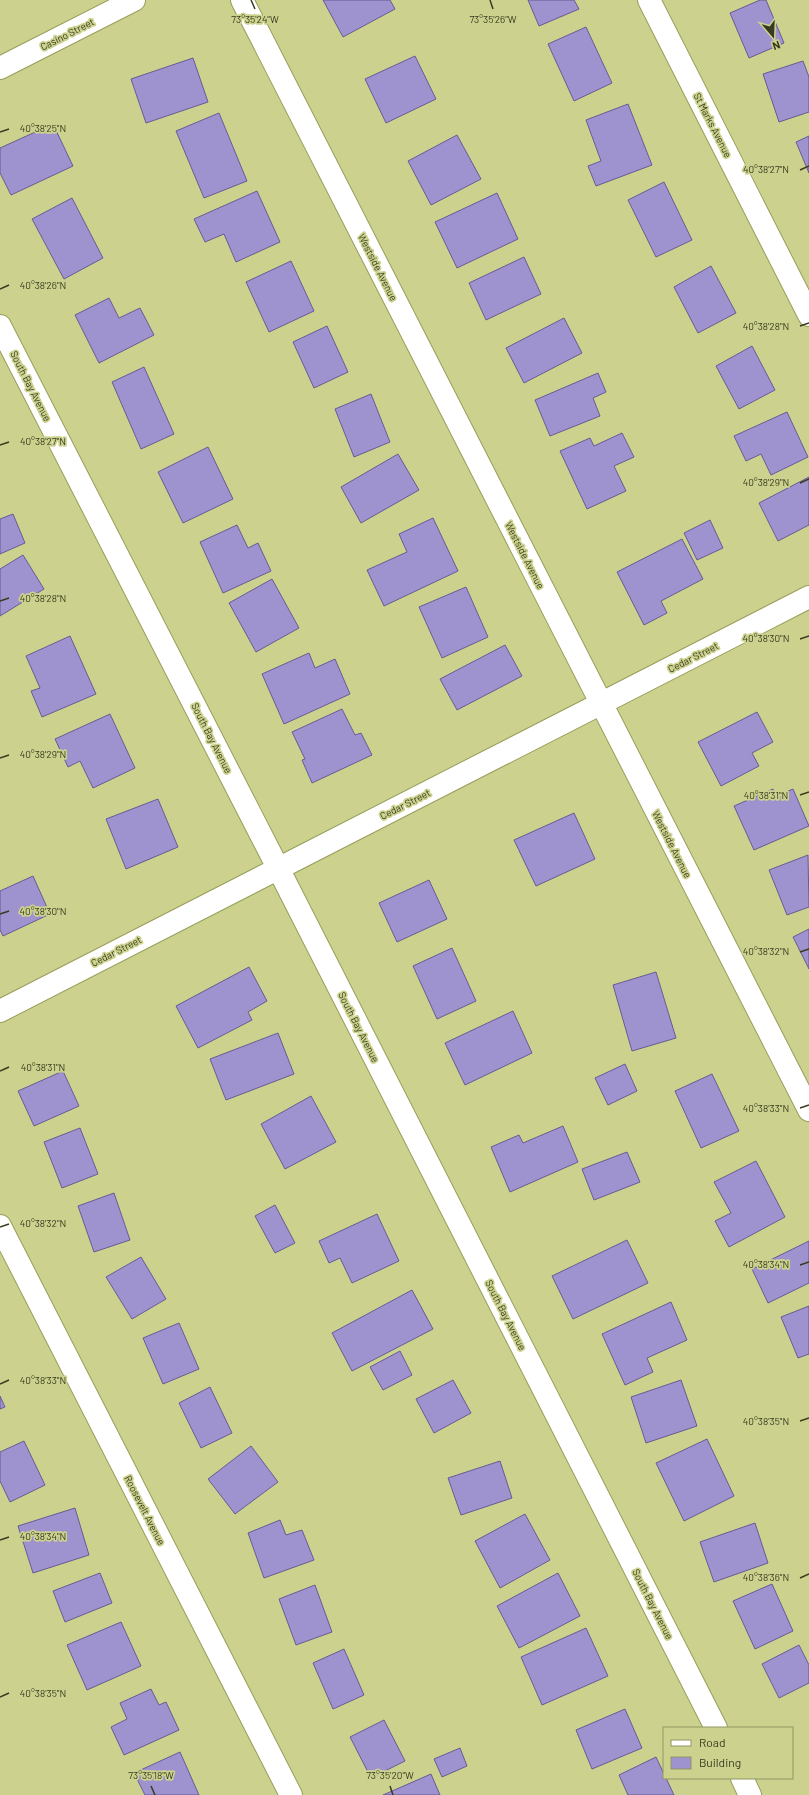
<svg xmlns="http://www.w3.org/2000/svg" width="809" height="1795" font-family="Barlow,sans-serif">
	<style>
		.building { fill: #9e92cf; stroke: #675b94 }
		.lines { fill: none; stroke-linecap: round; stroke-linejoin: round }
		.minor-casing { stroke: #989e5b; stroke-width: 24 }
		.minor { stroke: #fff; stroke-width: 22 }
		.ticks { fill: none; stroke: #383b1f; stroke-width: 1.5 }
		.labels { text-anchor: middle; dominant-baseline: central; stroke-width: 3.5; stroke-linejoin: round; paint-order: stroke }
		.street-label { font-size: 10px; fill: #383b1f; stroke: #ccd28e }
		.ticks-label { font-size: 10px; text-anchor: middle; fill: #383b1f; stroke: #ccd28e; stroke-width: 3.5; stroke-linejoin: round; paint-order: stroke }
	</style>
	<rect width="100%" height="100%" fill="#ccd28e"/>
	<path class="building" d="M 323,0 L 390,0 L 395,9 L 343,37 Z
		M 528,0 L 574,0 L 579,9 L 539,26 Z
		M 760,0 L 766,0 L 784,43 L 749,58 L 730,13 Z
		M 586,27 L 612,83 L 574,101 L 548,44 Z
		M 415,56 L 436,99 L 386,123 L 365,79 Z
		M 193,58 L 208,102 L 146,123 L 131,79 Z
		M 803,61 L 809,77 L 809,112 L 779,122 L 763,74 Z
		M 628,104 L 652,165 L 596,186 L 588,166 L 601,161 L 586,120 Z
		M 219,113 L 247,181 L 204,198 L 176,131 Z
		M 53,124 L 73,166 L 11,195 L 0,173 L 0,148 Z
		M 457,135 L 481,179 L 431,205 L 408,161 Z
		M 809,136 L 809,173 L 796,142 Z
		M 664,182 L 692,240 L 656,257 L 628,200 Z
		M 257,191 L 280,242 L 236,262 L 224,234 L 205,242 L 194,219 Z
		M 497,193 L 518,239 L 457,268 L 435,222 Z
		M 72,198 L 103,258 L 64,279 L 32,219 Z
		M 524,257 L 541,294 L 486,320 L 469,283 Z
		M 291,261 L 314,311 L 269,332 L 246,282 Z
		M 711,266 L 736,313 L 698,333 L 674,287 Z
		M 109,298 L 119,318 L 140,308 L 154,335 L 99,363 L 75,315 Z
		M 564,318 L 582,353 L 524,383 L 506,348 Z
		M 327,326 L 348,372 L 314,388 L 293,342 Z
		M 752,346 L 775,390 L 739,409 L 716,366 Z
		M 144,367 L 174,434 L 141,449 L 112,382 Z
		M 598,373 L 606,392 L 593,398 L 600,416 L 550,436 L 535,400 Z
		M 371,394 L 390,442 L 354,457 L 335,409 Z
		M 787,412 L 808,457 L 771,475 L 761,454 L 746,461 L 734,436 Z
		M 622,433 L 634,457 L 614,466 L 626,491 L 587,509 L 560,451 L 590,438 L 594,446 Z
		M 208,447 L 233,499 L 183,523 L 158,472 Z
		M 398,454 L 419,490 L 361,523 L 341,487 Z
		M 809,477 L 809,525 L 778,541 L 759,503 Z
		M 13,514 L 25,543 L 0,554 L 0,519 Z
		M 433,518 L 458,571 L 384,606 L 367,570 L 407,552 L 399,534 Z
		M 710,520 L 723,548 L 697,560 L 684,533 Z
		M 237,525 L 248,548 L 258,543 L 271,571 L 223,593 L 200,542 Z
		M 682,539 L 703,579 L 661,601 L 667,613 L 644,625 L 617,572 Z
		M 23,555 L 44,589 L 0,616 L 0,569 Z
		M 272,579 L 299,628 L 256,652 L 229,603 Z
		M 466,587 L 488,637 L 442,658 L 419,607 Z
		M 70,636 L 96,694 L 42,717 L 31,691 L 40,688 L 26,656 Z
		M 505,645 L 522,676 L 457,710 L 440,679 Z
		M 309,653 L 315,668 L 335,659 L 350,694 L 284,724 L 262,674 Z
		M 342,709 L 355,735 L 361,733 L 372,755 L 312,783 L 302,760 L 305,759 L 292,732 Z
		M 757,712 L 773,742 L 752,753 L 759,766 L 721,786 L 698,742 Z
		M 110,714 L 135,768 L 93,788 L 80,761 L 68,767 L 55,739 Z
		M 773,789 L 776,796 L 793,789 L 809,826 L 754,850 L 734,806 Z
		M 158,799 L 178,847 L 126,869 L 106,819 Z
		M 574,813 L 595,859 L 536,886 L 514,840 Z
		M 808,855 L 809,907 L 787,915 L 769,870 Z
		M 33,876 L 50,914 L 3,936 L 0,930 L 0,891 Z
		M 429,880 L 447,919 L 397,942 L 379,903 Z
		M 809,929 L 809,969 L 793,937 Z
		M 452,948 L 476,1001 L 437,1019 L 413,966 Z
		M 249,967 L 267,1001 L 248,1012 L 252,1020 L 198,1048 L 176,1006 Z
		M 656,972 L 676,1038 L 632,1051 L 613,985 Z
		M 513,1011 L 532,1053 L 465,1085 L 445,1043 Z
		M 278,1033 L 294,1074 L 226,1100 L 210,1059 Z
		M 625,1064 L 637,1091 L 608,1105 L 595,1078 Z
		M 63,1071 L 79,1106 L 34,1126 L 18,1091 Z
		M 712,1074 L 739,1131 L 701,1148 L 675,1091 Z
		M 311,1096 L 336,1142 L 285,1169 L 261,1124 Z
		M 563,1126 L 578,1162 L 510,1192 L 491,1147 L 519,1135 L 523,1143 Z
		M 80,1128 L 98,1174 L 62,1188 L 44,1142 Z
		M 627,1152 L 640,1182 L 594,1200 L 582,1169 Z
		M 756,1161 L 785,1217 L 729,1247 L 715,1221 L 731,1213 L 714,1182 Z
		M 114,1193 L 130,1240 L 94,1252 L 78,1206 Z
		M 275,1205 L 295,1243 L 275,1253 L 255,1216 Z
		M 377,1214 L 399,1261 L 352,1283 L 340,1258 L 329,1263 L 319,1241 Z
		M 627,1240 L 648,1283 L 573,1319 L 552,1276 Z
		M 809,1241 L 809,1283 L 768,1303 L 752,1269 Z
		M 141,1257 L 166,1299 L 132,1319 L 106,1277 Z
		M 412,1290 L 433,1329 L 352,1371 L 332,1333 Z
		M 671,1302 L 687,1340 L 647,1358 L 653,1372 L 625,1385 L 602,1334 Z
		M 809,1306 L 809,1354 L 798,1358 L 781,1317 Z
		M 179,1323 L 199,1369 L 163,1384 L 143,1338 Z
		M 400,1351 L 412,1375 L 383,1390 L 370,1367 Z
		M 453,1380 L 471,1413 L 434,1433 L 416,1399 Z
		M 681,1380 L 697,1426 L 646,1443 L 631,1397 Z
		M 210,1387 L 232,1433 L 201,1448 L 179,1403 Z
		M 0,1396 L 5,1407 L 0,1409 Z
		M 707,1439 L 734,1496 L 684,1521 L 656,1463 Z
		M 24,1441 L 45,1485 L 10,1502 L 0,1481 L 0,1452 Z
		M 251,1446 L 278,1482 L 235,1514 L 208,1479 Z
		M 500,1461 L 512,1498 L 461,1515 L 448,1478 Z
		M 75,1508 L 89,1555 L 33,1573 L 18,1526 Z
		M 525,1514 L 550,1560 L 500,1588 L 475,1541 Z
		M 280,1520 L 286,1535 L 302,1530 L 314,1560 L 264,1578 L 248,1533 Z
		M 755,1523 L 768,1563 L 714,1582 L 700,1542 Z
		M 100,1573 L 112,1603 L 65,1622 L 53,1591 Z
		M 558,1573 L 580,1616 L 519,1648 L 497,1606 Z
		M 772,1584 L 793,1631 L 755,1649 L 733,1601 Z
		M 315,1585 L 332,1632 L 296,1645 L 279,1599 Z
		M 121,1622 L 141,1666 L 87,1690 L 67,1645 Z
		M 586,1628 L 608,1676 L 542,1705 L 521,1657 Z
		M 799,1645 L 809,1665 L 809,1683 L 779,1698 L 762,1664 Z
		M 344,1649 L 364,1695 L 333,1709 L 313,1663 Z
		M 151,1689 L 159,1705 L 166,1702 L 179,1730 L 124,1755 L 111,1727 L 127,1719 L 120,1703 Z
		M 625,1709 L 642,1748 L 592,1769 L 576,1730 Z
		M 384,1720 L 405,1761 L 371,1778 L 350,1737 Z
		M 460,1748 L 467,1766 L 442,1777 L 434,1759 Z
		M 180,1752 L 199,1795 L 145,1795 L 134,1773 Z
		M 656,1757 L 664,1774 L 664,1778 L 666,1778 L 674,1795 L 628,1795 L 619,1775 Z
		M 431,1774 L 440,1795 L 383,1795 Z"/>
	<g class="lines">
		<g class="minor-casing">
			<path id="minor" d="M 242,0 L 809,1110
				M 649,0 L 809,315
				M 0,68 L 134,0
				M 0,326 L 278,868 L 716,1728
				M 0,1011 L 809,597
				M 0,1226 L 291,1795
				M 742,1778 L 750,1795"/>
		</g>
		<use href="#minor" class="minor"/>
	</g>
	<path class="ticks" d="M 251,0 L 255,9M 490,0 L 493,9M 0,132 L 9,129M 800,170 L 809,166M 0,289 L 9,285M 800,326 L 809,323M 0,445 L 9,442M 800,483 L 809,479M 0,601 L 9,598M 800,639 L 809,636M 0,758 L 9,755M 800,795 L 809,792M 0,914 L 9,911M 800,952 L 809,949M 0,1071 L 9,1067M 800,1108 L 809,1105M 0,1227 L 9,1224M 800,1265 L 809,1262M 0,1384 L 9,1380M 800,1421 L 809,1418M 0,1540 L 9,1537M 800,1578 L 809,1574M 0,1697 L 9,1693M 151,1786 L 155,1795M 390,1786 L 393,1795"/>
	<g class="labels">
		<g class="street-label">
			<text transform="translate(67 34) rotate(-27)">Casino Street</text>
			<text transform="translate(713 125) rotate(63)">St Marks Avenue</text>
			<text transform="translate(378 267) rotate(63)">Westside Avenue</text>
			<text transform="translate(31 386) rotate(63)">South Bay Avenue</text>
			<text transform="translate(525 555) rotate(63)">Westside Avenue</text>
			<text transform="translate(693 657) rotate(-27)">Cedar Street</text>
			<text transform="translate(212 738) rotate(63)">South Bay Avenue</text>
			<text transform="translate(405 804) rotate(-27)">Cedar Street</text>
			<text transform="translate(672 844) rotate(63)">Westside Avenue</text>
			<text transform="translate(116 951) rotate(-27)">Cedar Street</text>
			<text transform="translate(359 1027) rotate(63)">South Bay Avenue</text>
			<text transform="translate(506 1315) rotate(63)">South Bay Avenue</text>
			<text transform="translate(145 1510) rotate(63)">Roosevelt Avenue</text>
			<text transform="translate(653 1604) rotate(63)">South Bay Avenue</text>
		</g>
	</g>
	<g class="ticks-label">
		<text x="255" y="23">73°35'24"W</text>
		<text x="493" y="23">73°35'26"W</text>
		<text x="43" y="132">40°38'25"N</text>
		<text x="766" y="173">40°38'27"N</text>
		<text x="43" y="289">40°38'26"N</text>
		<text x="766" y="330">40°38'28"N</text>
		<text x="43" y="445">40°38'27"N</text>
		<text x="766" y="486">40°38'29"N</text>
		<text x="43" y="602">40°38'28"N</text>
		<text x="766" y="642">40°38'30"N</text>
		<text x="43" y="758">40°38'29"N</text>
		<text x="766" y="799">40°38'31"N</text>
		<text x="43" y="915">40°38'30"N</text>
		<text x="766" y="955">40°38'32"N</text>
		<text x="43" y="1071">40°38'31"N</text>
		<text x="766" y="1112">40°38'33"N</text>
		<text x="43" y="1227">40°38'32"N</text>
		<text x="766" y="1268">40°38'34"N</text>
		<text x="43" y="1384">40°38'33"N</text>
		<text x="766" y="1425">40°38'35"N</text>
		<text x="43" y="1540">40°38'34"N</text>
		<text x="766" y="1581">40°38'36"N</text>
		<text x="43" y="1697">40°38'35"N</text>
		<text x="151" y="1779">73°35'18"W</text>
		<text x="390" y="1779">73°35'20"W</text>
	</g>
	<rect x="663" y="1727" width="130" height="52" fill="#ccd28e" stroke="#919662"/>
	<rect x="671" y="1740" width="20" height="6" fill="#ffffff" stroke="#919662"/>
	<text x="699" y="1747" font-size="12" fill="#383b1f">Road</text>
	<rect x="671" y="1757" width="20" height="12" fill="#9e92cf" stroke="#919662"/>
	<text x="699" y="1767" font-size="12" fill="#383b1f">Building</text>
	<g transform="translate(773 36) rotate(161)" stroke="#ccd28e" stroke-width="3" paint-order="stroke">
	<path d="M0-3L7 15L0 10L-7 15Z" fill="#383b1f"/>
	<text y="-6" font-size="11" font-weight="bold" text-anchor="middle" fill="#383b1f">N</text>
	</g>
</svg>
